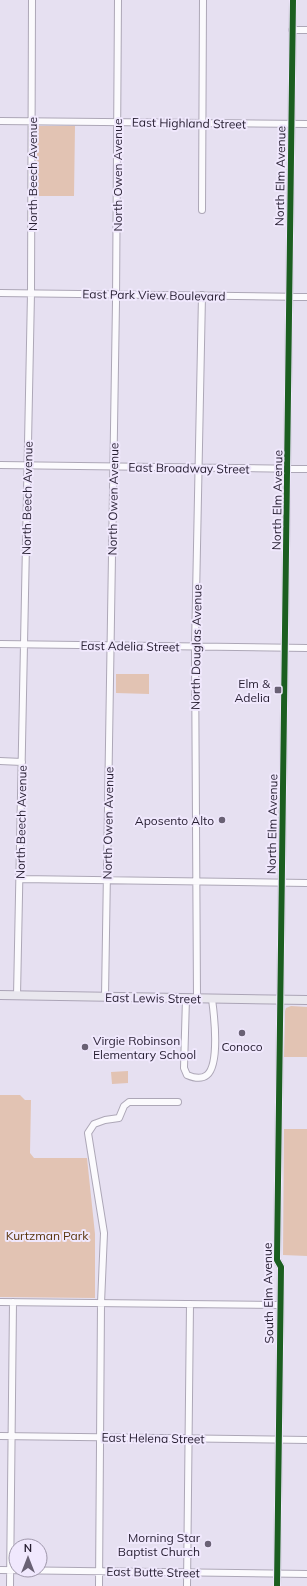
<svg xmlns="http://www.w3.org/2000/svg" width="307" height="1586" font-family="Mulish,sans-serif">
	<style>
		.green { fill: #e2c3b3 }
		.lines { fill: none; stroke-linecap: round; stroke-linejoin: round }
		.minor-casing { stroke: #ada7b7; stroke-width: 8 }
		.major-casing { stroke: #aba4b6; stroke-width: 10 }
		.minor { stroke: #fbfafd; stroke-width: 6 }
		.major { stroke: #e9e7ee; stroke-width: 8 }
		.cycleway-casing { stroke: #f0e8fd; stroke-width: 8 }
		.cycleway { stroke: #1b5e20; stroke-width: 6 }
		.poi-dot { fill: #696174; stroke: #f0e8fd; stroke-width: 1.5 }
		.labels { text-anchor: middle; dominant-baseline: central; stroke-width: 4; stroke-linejoin: round; paint-order: stroke }
		.street-label { font-size: 12px; fill: #251d30; stroke: #f0e8fd }
		.poi-label { font-size: 12px; fill: #251d30; stroke: #f0e8fd; text-anchor: end }
		.park-label { font-size: 12px; fill: #58330b; stroke: #f0e8fd }
	</style>
	<rect width="100%" height="100%" fill="#e6e0f1"/>
	<path class="green" d="M 37,126 L 75,126 L 74,196 L 36,196 Z
		M 116,674 L 149,674 L 149,694 L 116,693 Z
		M 291,1006 L 307,1007 L 307,1057 L 284,1057 L 285,1011 L 286,1008 Z
		M 128,1071 L 128,1083 L 112,1084 L 111,1072 Z
		M 0,1095 L 20,1095 L 25,1100 L 31,1100 L 30,1153 L 34,1158 L 87,1158 L 95,1234 L 95,1298 L 0,1297 Z
		M 284,1129 L 307,1129 L 307,1256 L 283,1255 Z"/>
	<g class="lines">
		<g class="minor-casing">
			<path id="minor" d="M 292,30 L 307,30
				M 0,121 L 307,124
				M 202,210 L 203,0
				M 0,293 L 307,297
				M 0,465 L 307,469
				M 0,644 L 307,648
				M 0,761 L 22,762
				M 20,879 L 307,883
				M 17,996 L 31,293 L 32,0
				M 105,997 L 116,302 L 118,0
				M 186,998 L 184,1068 L 187,1075 C 194,1078 201,1080 207,1075 C 220,1064 214,1014 212,999
				M 197,998 L 195,647 L 202,295
				M 0,1302 L 280,1305
				M 0,1436 L 307,1440
				M 0,1570 L 307,1574
				M 10,1586 L 13,1302
				M 99,1586 L 101,1303 L 104,1233 L 88,1133 L 94,1124 L 105,1120 L 119,1118 L 124,1106 L 129,1102 L 178,1102
				M 187,1586 L 190,1304
				M 277,1586 L 281,1267 L 277,1260 L 293,0"/>
		</g>
		<g class="major-casing">
			<path id="major" d="M 0,995 L 307,1000"/>
		</g>
		<use href="#minor" class="minor"/>
		<use href="#major" class="major"/>
		<g class="cycleway-casing">
			<path id="cycleway" d="M 277,1586 L 281,1267 L 277,1260 L 293,0"/>
		</g>
		<use href="#cycleway" class="cycleway"/>
	</g>
	<g class="poi-dot">
		<rect x="274" y="686" width="8" height="8" rx="2"/>
		<circle cx="222" cy="820" r="4"/>
		<circle cx="242" cy="1033" r="4"/>
		<circle cx="85" cy="1047" r="4"/>
		<circle cx="208" cy="1544" r="4"/>
	</g>
	<g class="labels">
		<g class="street-label">
			<text transform="translate(189 123) rotate(1)">East Highland Street</text>
			<text transform="translate(32 174) rotate(-90)">North Beech Avenue</text>
			<text transform="translate(117 175) rotate(-90)">North Owen Avenue</text>
			<text transform="translate(280 176) rotate(-89)">North Elm Avenue</text>
			<text transform="translate(154 295) rotate(1)">East Park View Boulevard</text>
			<text transform="translate(189 468) rotate(1)">East Broadway Street</text>
			<text transform="translate(27 498) rotate(-89)">North Beech Avenue</text>
			<text transform="translate(113 499) rotate(-89)">North Owen Avenue</text>
			<text transform="translate(277 500) rotate(-89)">North Elm Avenue</text>
			<text transform="translate(130 646) rotate(1)">East Adelia Street</text>
			<text transform="translate(196 647) rotate(-89)">North Douglas Avenue</text>
			<text transform="translate(21 822) rotate(-89)">North Beech Avenue</text>
			<text transform="translate(108 823) rotate(-89)">North Owen Avenue</text>
			<text transform="translate(272 824) rotate(-89)">North Elm Avenue</text>
			<text transform="translate(153 998) rotate(1)">East Lewis Street</text>
			<text transform="translate(268 1293) rotate(-91)">South Elm Avenue</text>
			<text transform="translate(153 1438) rotate(1)">East Helena Street</text>
			<text transform="translate(153 1572) rotate(1)">East Butte Street</text>
		</g>
		<g class="poi-label">
			<text x="270" y="683">Elm &amp;<tspan x="270" dy="14">Adelia</tspan></text>
			<text x="214" y="820">Aposento Alto</text>
			<text x="93" y="1040" text-anchor="start">Virgie Robinson<tspan x="93" dy="14">Elementary School</tspan></text>
			<text x="242" y="1046" text-anchor="middle">Conoco</text>
			<text x="200" y="1537">Morning Star<tspan x="200" dy="14">Baptist Church</tspan></text>
		</g>
		<g class="park-label">
			<text x="47" y="1235">Kurtzman Park</text>
		</g>
	</g>
	<g transform="translate(28 1558)"><circle r="19" fill="#f0e8fd" stroke="#9f97ab"/>
	<path d="M0-3L7 15L0 10L-7 15Z" fill="#696174"/>
	<text y="-6" font-size="11" font-weight="bold" text-anchor="middle" fill="#251d30">N</text>
	</g>
</svg>
